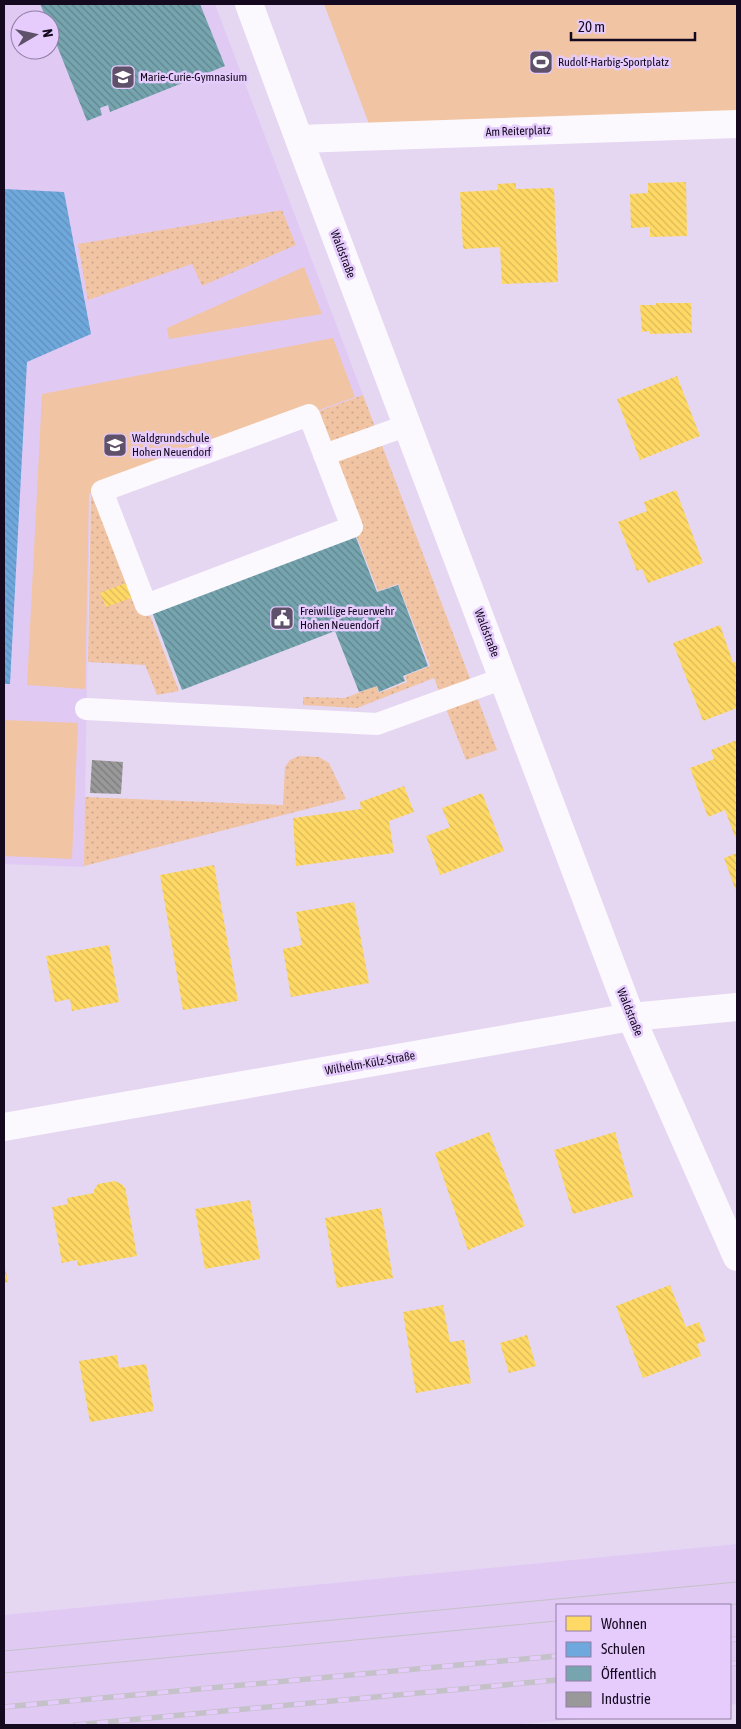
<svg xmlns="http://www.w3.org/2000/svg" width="741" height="1729" font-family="'Asap Condensed',sans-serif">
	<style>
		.built { fill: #e0caf4; fill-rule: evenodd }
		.grass { fill: url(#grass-dots) }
		.green { fill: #f1c4a4 }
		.homes { fill: url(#homes-back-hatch) }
		.schools { fill: url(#schools-back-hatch) }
		.public { fill: url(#public-back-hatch) }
		.industry { fill: url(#industry-back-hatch) }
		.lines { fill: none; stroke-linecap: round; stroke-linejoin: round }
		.service { stroke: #fbf9fd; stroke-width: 22 }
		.minor { stroke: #fbf9fd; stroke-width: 28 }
		.tram { stroke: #c5c1c8; stroke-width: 1 }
		.rail-casing { stroke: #c5c1c8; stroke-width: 5.5 }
		.rail { stroke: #e5ccfd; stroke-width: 4; stroke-dasharray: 11; stroke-linecap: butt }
		.labels { text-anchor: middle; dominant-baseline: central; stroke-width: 5; stroke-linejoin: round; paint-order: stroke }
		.poi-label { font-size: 12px; fill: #15091f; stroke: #e5ccfd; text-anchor: start }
		.street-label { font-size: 12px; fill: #15091f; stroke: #e5ccfd }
	</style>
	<defs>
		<pattern id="grass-dots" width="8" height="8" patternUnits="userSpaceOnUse" patternTransform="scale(1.25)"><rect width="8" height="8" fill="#f1c4a4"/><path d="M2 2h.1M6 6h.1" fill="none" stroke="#cea78d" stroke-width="1.8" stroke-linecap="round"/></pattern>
		<pattern id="homes-back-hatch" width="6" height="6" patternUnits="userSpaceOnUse" patternTransform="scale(1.25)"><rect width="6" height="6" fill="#ffd966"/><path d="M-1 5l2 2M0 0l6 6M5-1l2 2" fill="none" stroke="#dab958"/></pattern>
		<pattern id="schools-back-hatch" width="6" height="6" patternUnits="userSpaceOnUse" patternTransform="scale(1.25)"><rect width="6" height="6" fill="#6fa8dc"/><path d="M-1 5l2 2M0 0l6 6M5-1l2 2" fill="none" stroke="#5f8fbc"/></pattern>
		<pattern id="public-back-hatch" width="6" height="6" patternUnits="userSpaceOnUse" patternTransform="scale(1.25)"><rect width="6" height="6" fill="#76a5af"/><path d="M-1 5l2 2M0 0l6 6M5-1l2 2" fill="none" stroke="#60858e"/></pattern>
		<pattern id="industry-back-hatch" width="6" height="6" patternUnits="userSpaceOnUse" patternTransform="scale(1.25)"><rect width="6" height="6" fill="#999"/><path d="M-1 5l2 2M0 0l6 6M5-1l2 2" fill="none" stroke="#7c7b7c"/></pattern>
	</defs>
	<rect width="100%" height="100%" fill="#e5d7f2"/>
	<path class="built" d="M 4,4 L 215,4 L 363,395 L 90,495 L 84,867 L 4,864 ZM 20,20 L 50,20 L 50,50 L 20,50 Z
		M 737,1544 L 737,1704 L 730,1705 L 730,1605 L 557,1605 L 557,1718 L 591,1718 L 511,1725 L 4,1725 L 4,1615 Z"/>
	<path class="grass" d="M 282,210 L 296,245 L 202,286 L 192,264 L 88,300 L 78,244 Z
		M 363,395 L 497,750 L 466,760 L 434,678 L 357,708 L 303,705 L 303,697 L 345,698 L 376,686 L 379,693 L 407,682 L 405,676 L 430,666 L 398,584 L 378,591 L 309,415 Z
		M 102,491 L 179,691 L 157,695 L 145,665 L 88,662 L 91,495 Z
		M 299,756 L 319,757 L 329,763 L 346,799 L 84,866 L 85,797 L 283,805 L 285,767 L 290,760 Z"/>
	<path class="green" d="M 324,4 L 737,4 L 737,120 L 372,132 Z
		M 304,267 L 322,314 L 169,339 L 167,328 Z
		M 333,338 L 355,397 L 89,494 L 85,689 L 27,685 L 42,394 Z
		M 4,720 L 78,723 L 72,859 L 4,856 Z"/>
	<path class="homes" d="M 686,182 L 687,236 L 650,237 L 650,227 L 631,228 L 630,194 L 648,193 L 648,183 Z
		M 516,183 L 516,189 L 554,188 L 558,282 L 502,284 L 500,247 L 463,249 L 460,192 L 498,190 L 497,184 Z
		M 656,303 L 691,303 L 692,333 L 650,334 L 649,331 L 642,332 L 640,305 L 656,305 Z
		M 677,376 L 700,436 L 640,460 L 617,399 Z
		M 676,490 L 703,563 L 648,583 L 642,569 L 637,571 L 618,522 L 647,511 L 644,502 Z
		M 131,581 L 137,596 L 106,607 L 100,593 Z
		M 720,625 L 733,663 L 737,661 L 737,708 L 703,721 L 673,643 Z
		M 737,740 L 737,842 L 725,810 L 708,817 L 690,768 L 714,759 L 711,750 Z
		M 404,786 L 414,812 L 389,821 L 394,853 L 296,866 L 293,818 L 361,809 L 360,802 Z
		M 482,793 L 504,851 L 440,875 L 426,836 L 450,827 L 442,808 Z
		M 737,853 L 737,894 L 724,858 Z
		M 214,865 L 238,1001 L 183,1010 L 160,875 Z
		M 354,902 L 369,983 L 291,997 L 283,949 L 302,945 L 296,912 Z
		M 109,945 L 119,1002 L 72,1011 L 70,999 L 55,1002 L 46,956 Z
		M 489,1132 L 525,1226 L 468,1250 L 435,1153 Z
		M 615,1132 L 633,1197 L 573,1214 L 554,1150 Z
		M 115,1181 L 123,1185 L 123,1188 L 125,1187 L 137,1256 L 78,1266 L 77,1260 L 62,1263 L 52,1207 L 68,1204 L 67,1198 L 94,1193 L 94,1190 L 98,1184 Z
		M 250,1200 L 260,1259 L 205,1269 L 195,1209 Z
		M 381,1208 L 393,1278 L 337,1288 L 325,1218 Z
		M 4,1262 L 8,1282 L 4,1283 Z
		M 670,1285 L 686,1327 L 699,1322 L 706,1341 L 697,1344 L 701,1356 L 643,1378 L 616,1306 Z
		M 443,1305 L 450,1342 L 464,1340 L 471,1383 L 416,1393 L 403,1312 Z
		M 527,1335 L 536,1366 L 509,1373 L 500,1343 Z
		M 117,1355 L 119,1368 L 146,1364 L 154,1411 L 90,1422 L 79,1361 Z"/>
	<path class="schools" d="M 4,189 L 64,192 L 91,334 L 27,362 L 10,684 L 4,684 Z"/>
	<path class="public" d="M 40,4 L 200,4 L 225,66 L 110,112 L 108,105 L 100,108 L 102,115 L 87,121 L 50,28 L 50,20 L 47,20 Z
		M 352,527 L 377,592 L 398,585 L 428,666 L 403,676 L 405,681 L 379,692 L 377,686 L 359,692 L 335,631 L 182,690 L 149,604 Z"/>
	<path class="industry" d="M 92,760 L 123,762 L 121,794 L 90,793 Z"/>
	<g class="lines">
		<path class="service" d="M 309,415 L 352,527 L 146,605 L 102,491 Z
			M 324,455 L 408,425
			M 86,709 L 377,724 L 504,678"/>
		<path class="minor" d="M 249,4 L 303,150 L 631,1017 L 737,1257
			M 299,139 L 737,124
			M 4,1127 L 631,1017 L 737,1007"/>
		<path class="tram" d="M 728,1605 L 737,1604
			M 4,1651 L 737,1582
			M 4,1673 L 557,1621"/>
		<g class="rail-casing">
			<path id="rail" d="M 730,1640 L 737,1639
				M 730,1664 L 737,1663
				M 4,1707 L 557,1656
				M 75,1725 L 557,1680"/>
		</g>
		<use href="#rail" class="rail"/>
	</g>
	<defs>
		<g id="stadium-square" transform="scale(1.25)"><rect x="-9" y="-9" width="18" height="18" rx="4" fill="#5e5169" stroke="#e5ccfd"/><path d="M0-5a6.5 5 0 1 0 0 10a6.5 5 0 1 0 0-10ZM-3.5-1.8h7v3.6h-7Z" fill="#fff"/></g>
		<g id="school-square" transform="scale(1.25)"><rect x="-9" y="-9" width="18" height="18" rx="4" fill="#5e5169" stroke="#e5ccfd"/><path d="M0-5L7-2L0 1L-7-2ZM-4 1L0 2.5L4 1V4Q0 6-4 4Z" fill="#fff"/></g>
		<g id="civic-square" transform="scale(1.25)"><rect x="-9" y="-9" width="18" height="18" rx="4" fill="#5e5169" stroke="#e5ccfd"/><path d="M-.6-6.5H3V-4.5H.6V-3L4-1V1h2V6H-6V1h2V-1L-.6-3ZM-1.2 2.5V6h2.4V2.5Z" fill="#fff"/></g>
	</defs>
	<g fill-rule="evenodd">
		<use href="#stadium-square" x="541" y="62"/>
		<use href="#school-square" x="123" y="77"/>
		<use href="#school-square" x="115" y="445"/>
		<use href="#civic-square" x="282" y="618"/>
	</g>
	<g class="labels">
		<g class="poi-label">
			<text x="558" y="62">Rudolf-Harbig-Sportplatz</text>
			<text x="140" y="77">Marie-Curie-Gymnasium</text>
			<text x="132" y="438">Waldgrundschule<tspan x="132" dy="14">Hohen Neuendorf</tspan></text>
			<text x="300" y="611">Freiwillige Feuerwehr<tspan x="300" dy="14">Hohen Neuendorf</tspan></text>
		</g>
		<g class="street-label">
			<text transform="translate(518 131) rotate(-2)">Am Reiterplatz</text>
			<text transform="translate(343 254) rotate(69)">Waldstraße</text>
			<text transform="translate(487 633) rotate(69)">Waldstraße</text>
			<text transform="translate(630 1012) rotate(68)">Waldstraße</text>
			<text transform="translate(370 1063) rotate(-10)">Wilhelm-Külz-Straße</text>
		</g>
	</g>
	<rect width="741" height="1729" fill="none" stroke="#15091f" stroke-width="10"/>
	<rect x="556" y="1604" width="175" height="115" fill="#e5ccfd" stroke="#927ea4"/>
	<rect x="566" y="1616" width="25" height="15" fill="#ffd966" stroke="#927ea4"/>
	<text x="601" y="1629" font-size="15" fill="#15091f">Wohnen</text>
	<rect x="566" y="1642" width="25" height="15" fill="#6fa8dc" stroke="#927ea4"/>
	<text x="601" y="1654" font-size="15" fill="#15091f">Schulen</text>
	<rect x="566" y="1666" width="25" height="15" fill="#76a5af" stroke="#927ea4"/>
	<text x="601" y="1679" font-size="15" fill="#15091f">Öffentlich</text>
	<rect x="566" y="1692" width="25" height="15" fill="#999999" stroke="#927ea4"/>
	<text x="601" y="1704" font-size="15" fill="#15091f">Industrie</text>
	<g transform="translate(35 35) rotate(81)"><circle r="24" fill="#e5ccfd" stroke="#927ea4"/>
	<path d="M0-4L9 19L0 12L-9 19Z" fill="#5e5169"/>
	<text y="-8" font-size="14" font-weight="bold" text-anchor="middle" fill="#15091f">N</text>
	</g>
	<path d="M571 32v8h124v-8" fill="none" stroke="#15091f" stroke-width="2.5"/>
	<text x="578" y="32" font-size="15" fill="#15091f" stroke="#e5ccfd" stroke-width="4" paint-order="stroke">20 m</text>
</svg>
